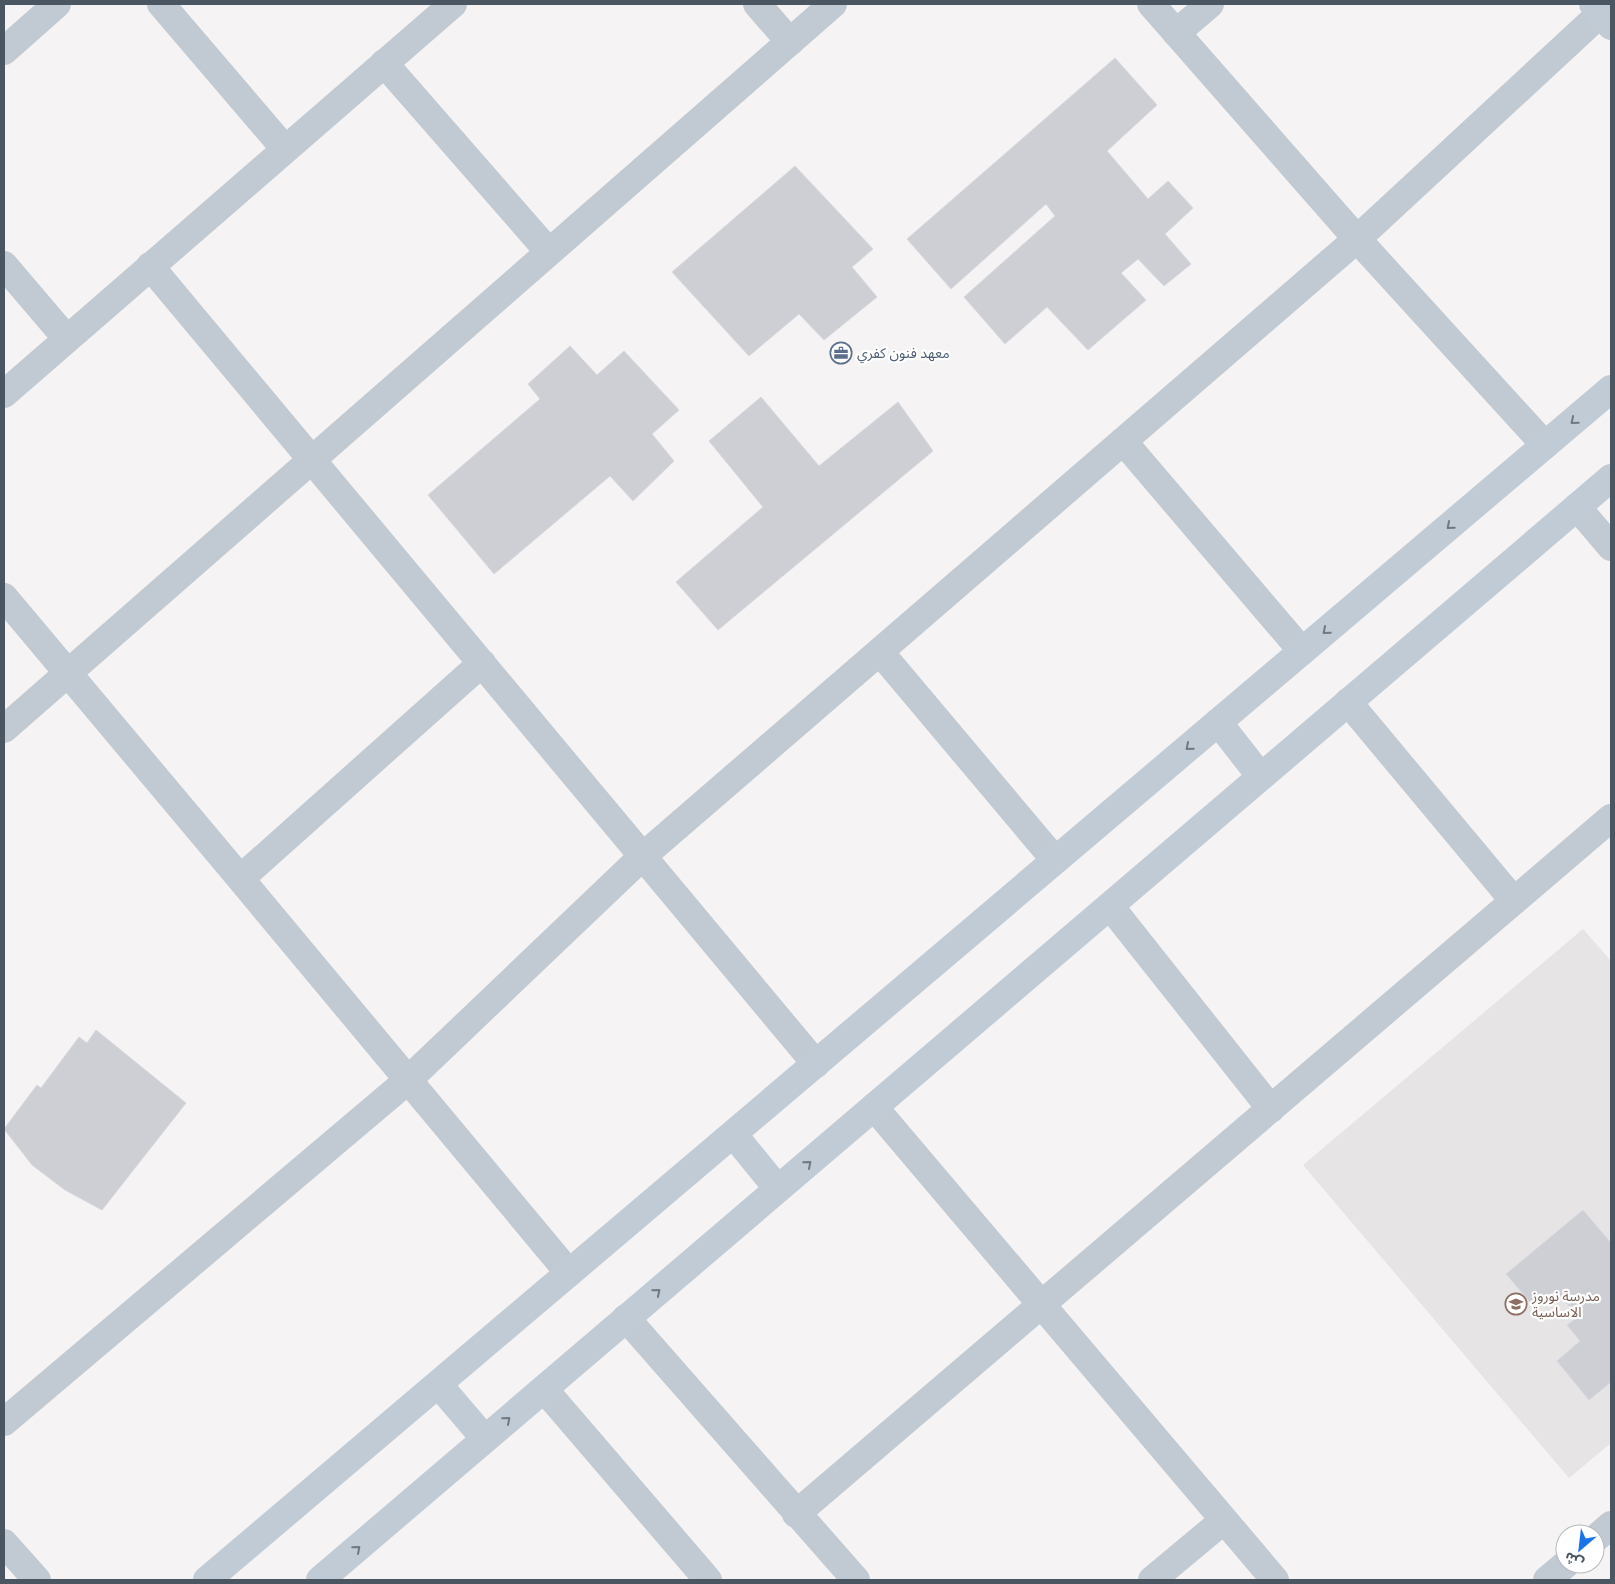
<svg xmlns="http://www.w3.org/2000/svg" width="1615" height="1584" font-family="'Nunito Sans','Noto Sans Arabic',sans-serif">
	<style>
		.education { fill: #e6e4e5 }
		.building { fill: #cdcfd5; stroke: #d7d9de }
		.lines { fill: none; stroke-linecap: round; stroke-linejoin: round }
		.minor { stroke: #c1cad2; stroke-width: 28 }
		.secondary { stroke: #c1cbd6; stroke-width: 28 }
		.oneway { stroke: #6e7984 }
		.labels { text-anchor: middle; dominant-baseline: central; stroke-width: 4.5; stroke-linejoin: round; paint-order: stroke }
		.service-label { font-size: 14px; fill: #4e5e75; stroke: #fff; text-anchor: start }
		.education-label { font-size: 14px; fill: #785e54; stroke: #fff; text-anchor: start }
	</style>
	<rect width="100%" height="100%" fill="#f5f3f3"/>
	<path class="education" d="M 1583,929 L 1611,961 L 1611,1443 L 1569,1478 L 1303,1165 Z"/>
	<path class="building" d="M 1115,58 L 1157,105 L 1107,151 L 1148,199 L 1168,181 L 1193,208 L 1165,234 L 1191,264 L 1164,286 L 1138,259 L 1121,273 L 1146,300 L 1088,350 L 1047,307 L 1005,344 L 964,297 L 1055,216 L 1046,204 L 951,289 L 907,239 Z
		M 795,166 L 873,249 L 852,267 L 877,297 L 824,340 L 799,314 L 749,356 L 672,272 Z
		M 570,346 L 597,375 L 624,351 L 679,410 L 652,434 L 674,461 L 633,501 L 610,476 L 494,574 L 428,495 L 540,399 L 528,384 Z
		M 761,397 L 819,466 L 898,402 L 933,451 L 718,630 L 676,582 L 763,507 L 709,441 Z
		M 96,1030 L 186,1103 L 102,1210 L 65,1190 L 32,1165 L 4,1129 L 37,1085 L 41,1088 L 79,1037 L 87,1043 Z
		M 1583,1210 L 1611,1243 L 1611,1382 L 1589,1400 L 1557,1361 L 1580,1341 L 1567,1325 L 1579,1316 L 1555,1291 L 1535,1308 L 1506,1274 Z"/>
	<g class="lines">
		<path class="minor" d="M 161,4 L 285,149
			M 757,4 L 790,42
			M 1151,4 L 1357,239 L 1545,445
			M 1176,33 L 1210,4
			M 4,51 L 57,4
			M 384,63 L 549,252
			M 4,265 L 67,339
			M 150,266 L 816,1064
			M 4,394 L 453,4
			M 1123,441 L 1302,651
			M 1577,507 L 1611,547
			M 4,597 C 194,821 380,1048 569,1273
			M 880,652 L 1055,860
			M 1348,702 L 1514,901
			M 4,729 L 833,4
			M 241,878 L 482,663
			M 1110,906 L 1271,1109
			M 874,1107 L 1275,1580
			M 626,1318 L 856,1580
			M 544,1389 L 708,1580
			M 4,1422 L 407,1081 L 643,856 L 1357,239 L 1601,13
			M 796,1514 L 1611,818
			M 1595,1539 L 1611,1525
			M 4,1543 L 37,1580
			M 1152,1580 L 1224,1520
			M 1547,1580 L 1566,1564"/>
		<path class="secondary" d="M 1593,4 L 1611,26
			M 1218,722 L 1261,777
			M 733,1134 L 778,1189
			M 438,1384 L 485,1439
			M 207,1580 L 1611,389
			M 320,1580 L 1611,478"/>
	</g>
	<defs><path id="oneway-chevron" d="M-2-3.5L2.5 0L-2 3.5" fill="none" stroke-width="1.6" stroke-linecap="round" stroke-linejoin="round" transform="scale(1.25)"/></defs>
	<g class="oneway">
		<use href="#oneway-chevron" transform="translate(1574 421) rotate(140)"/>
		<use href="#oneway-chevron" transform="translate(1450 526) rotate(140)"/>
		<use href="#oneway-chevron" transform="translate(1326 631) rotate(140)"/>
		<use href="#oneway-chevron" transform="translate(1189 747) rotate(140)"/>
		<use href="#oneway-chevron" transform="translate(808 1164) rotate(-41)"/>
		<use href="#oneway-chevron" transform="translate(657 1292) rotate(-40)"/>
		<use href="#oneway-chevron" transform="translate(507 1420) rotate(-41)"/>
		<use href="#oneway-chevron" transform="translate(357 1549) rotate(-41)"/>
	</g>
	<defs>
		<g id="office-ring" transform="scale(1.125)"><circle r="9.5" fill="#fff" stroke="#5c6f8a" stroke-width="1.5"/><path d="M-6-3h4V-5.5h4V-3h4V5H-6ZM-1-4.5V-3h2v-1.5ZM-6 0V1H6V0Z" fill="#5c6f8a"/></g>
		<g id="school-ring" transform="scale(1.125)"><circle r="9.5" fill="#fff" stroke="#8d6e63" stroke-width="1.5"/><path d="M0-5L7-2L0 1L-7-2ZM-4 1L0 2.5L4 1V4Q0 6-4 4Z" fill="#8d6e63"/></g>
	</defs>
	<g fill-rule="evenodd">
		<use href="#office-ring" x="841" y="353"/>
		<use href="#school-ring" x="1516" y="1304"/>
	</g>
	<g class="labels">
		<g class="service-label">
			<text x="857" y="353">معهد فنون كفري</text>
		</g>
		<g class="education-label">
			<text x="1532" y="1296">مدرسة نوروز<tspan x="1532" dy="16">الاساسية</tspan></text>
		</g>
	</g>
	<rect width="1615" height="1584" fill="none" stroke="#4a5661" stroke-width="10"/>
	<g transform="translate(1580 1549) rotate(208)"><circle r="24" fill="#ffffff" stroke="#b7bbc0"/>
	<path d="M0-4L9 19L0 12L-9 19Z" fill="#1a73e8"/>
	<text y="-8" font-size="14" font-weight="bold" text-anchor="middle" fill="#4a5661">ش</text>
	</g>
</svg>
